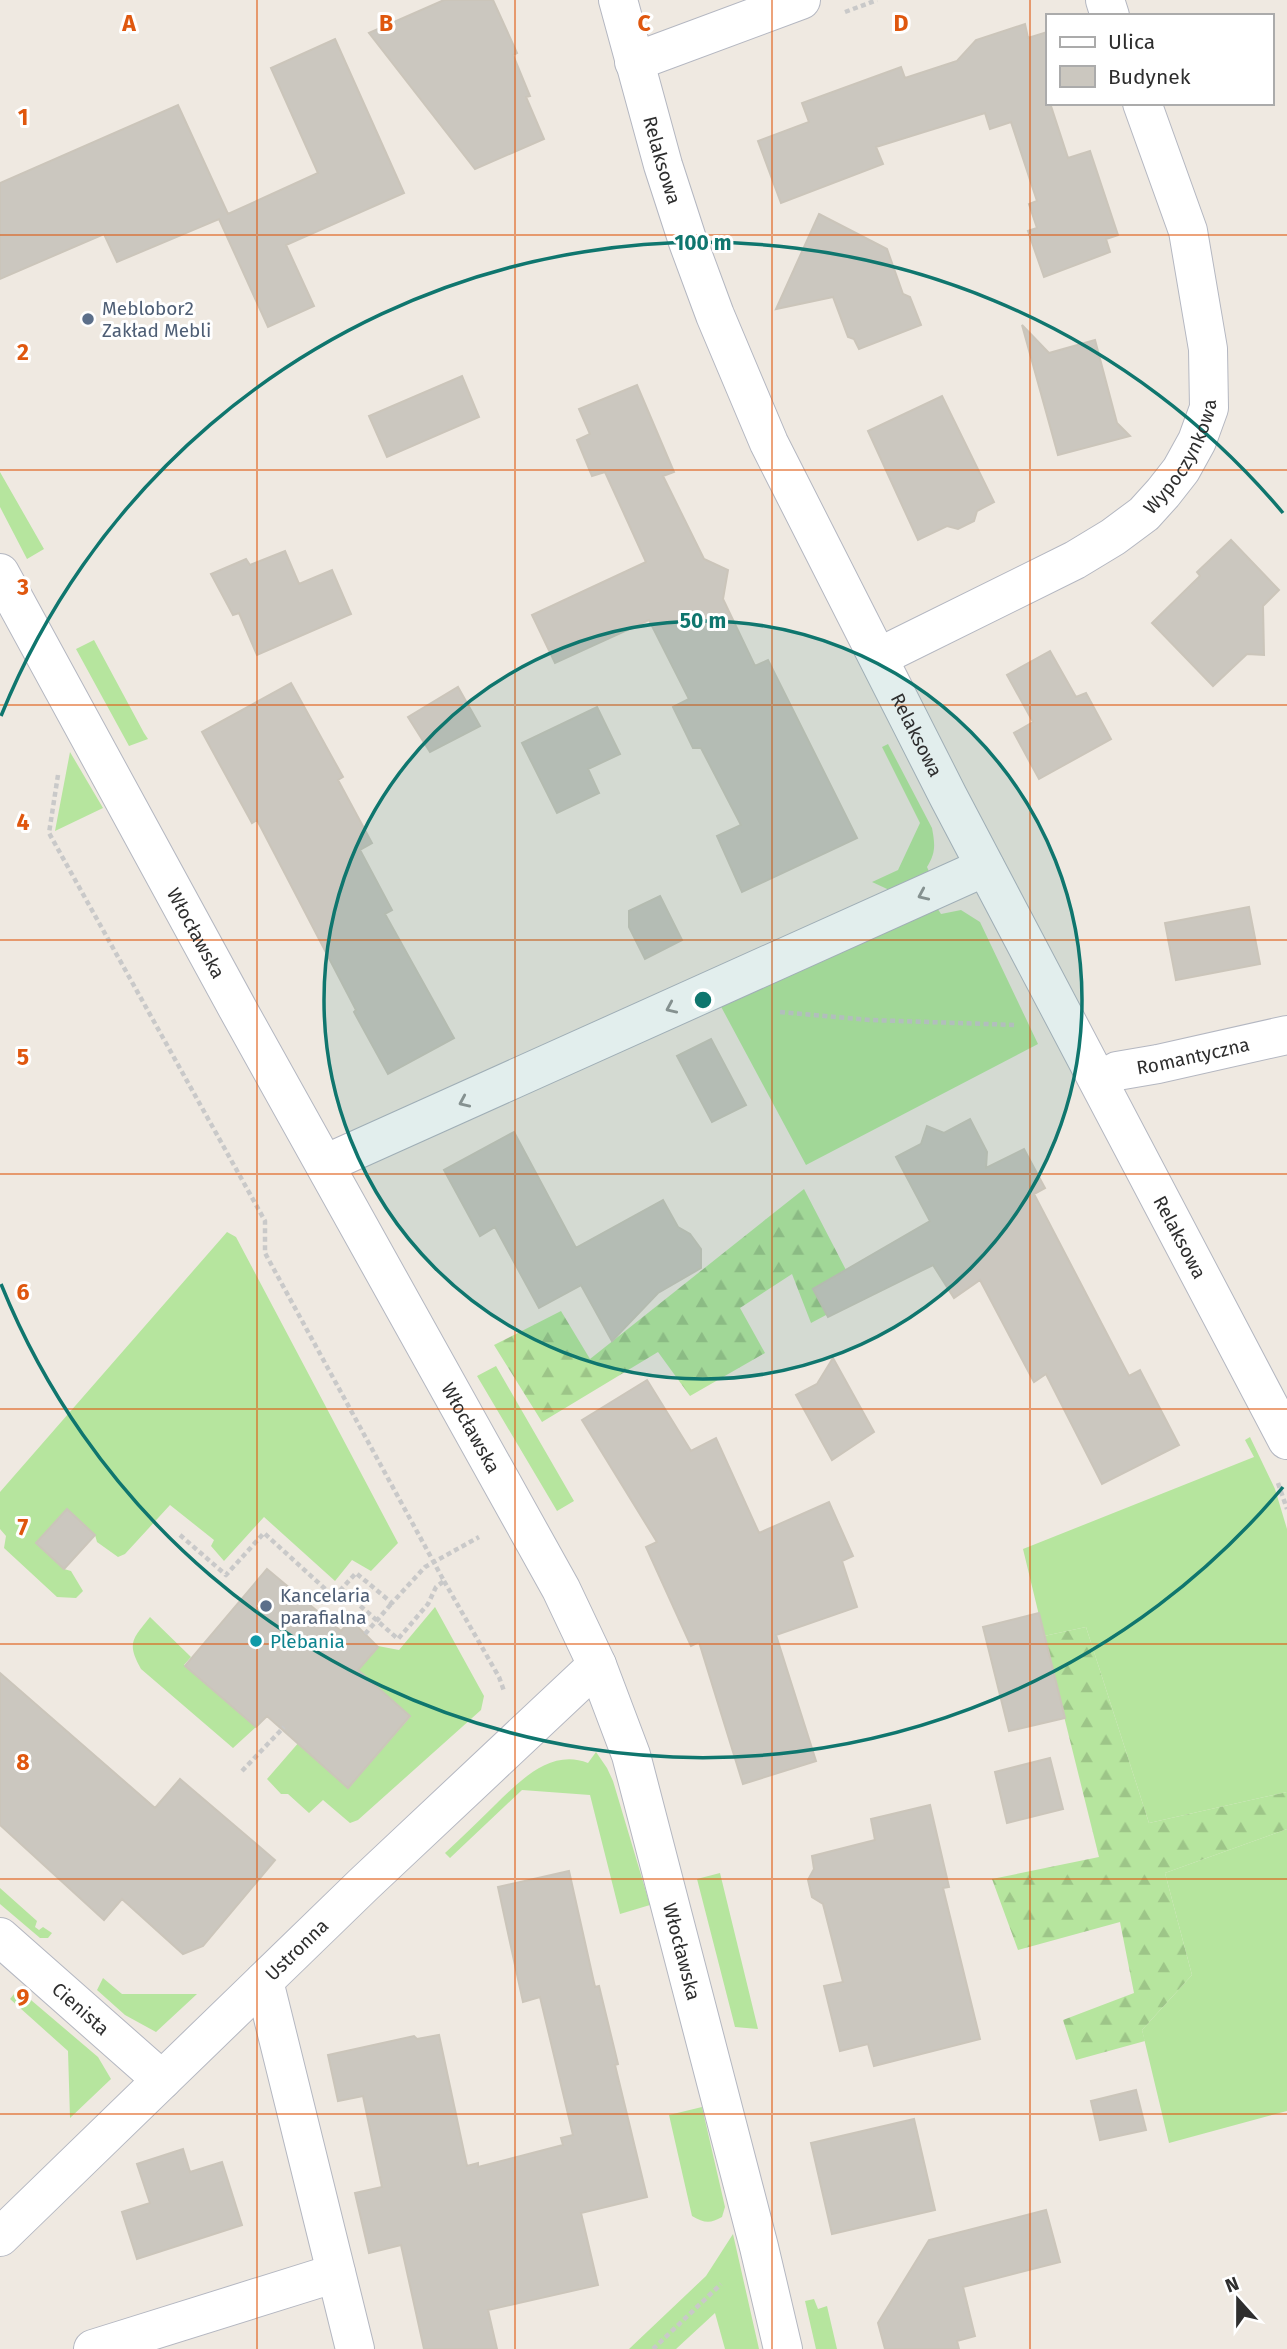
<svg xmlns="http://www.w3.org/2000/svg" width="1287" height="2349" font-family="'Fira Sans',sans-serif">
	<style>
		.grass { fill: #b6e59e }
		.forest { fill: url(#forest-firs) }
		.building { fill: #cbc7bf; stroke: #cbc5ba; stroke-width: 2 }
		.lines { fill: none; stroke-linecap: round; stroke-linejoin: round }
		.minor-casing { stroke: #b4b7c1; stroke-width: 40 }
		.path { stroke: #c9c9c9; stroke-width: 4.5; stroke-dasharray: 5 3.5; stroke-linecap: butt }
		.minor { stroke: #fff; stroke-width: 38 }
		.oneway { stroke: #969696 }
		.grid { fill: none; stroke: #df570e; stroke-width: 2; stroke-opacity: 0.55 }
		.ring { fill: none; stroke: #0f766e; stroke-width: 3.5 }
		.service-dot { fill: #5c6f8a; stroke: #fff; stroke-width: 2.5 }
		.culture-dot { fill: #0f9aa8; stroke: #fff; stroke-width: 2.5 }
		.labels { text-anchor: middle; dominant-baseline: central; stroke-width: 6; stroke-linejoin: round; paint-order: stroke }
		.street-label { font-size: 19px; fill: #2e2e2e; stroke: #fff }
		.service-label { font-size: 19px; fill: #4e5e75; stroke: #fff; text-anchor: start }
		.culture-label { font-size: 19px; fill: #0d838f; stroke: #fff; text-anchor: start }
		.grid-label { font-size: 23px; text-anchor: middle; font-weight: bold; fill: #df570e; stroke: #fff; stroke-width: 6; stroke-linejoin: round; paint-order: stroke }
		.centre { fill: #0f766e; stroke: #fff; stroke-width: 3.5 }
		.ring-label { font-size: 21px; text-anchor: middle; font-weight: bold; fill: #0f766e; stroke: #fff; stroke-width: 6; stroke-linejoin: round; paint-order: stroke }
	</style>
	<defs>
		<pattern id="forest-firs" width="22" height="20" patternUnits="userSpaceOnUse" patternTransform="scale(1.75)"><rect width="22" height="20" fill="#b6e59e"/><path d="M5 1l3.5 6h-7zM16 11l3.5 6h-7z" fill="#9dc588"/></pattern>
	</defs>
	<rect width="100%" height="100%" fill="#efe9e1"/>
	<path class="grass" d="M 0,472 L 44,549 L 27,559 L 0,507 Z
		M 94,640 L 144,733 L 148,739 L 129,746 L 76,649 Z
		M 888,744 L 932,828 C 935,844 936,853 927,867 L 931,876 L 898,894 L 872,882 L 898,870 L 920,823 L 882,747 Z
		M 70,752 L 103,808 L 55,831 Z
		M 934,903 L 941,914 L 961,910 L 980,922 L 1038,1044 L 806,1165 L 718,1001 Z
		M 227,1232 L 236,1237 L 398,1543 L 371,1571 L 352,1560 L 335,1581 L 264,1517 L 224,1561 L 211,1546 L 214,1540 L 170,1505 L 125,1554 L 118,1557 L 97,1542 L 95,1535 L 67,1509 L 36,1543 L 64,1569 L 71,1571 L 83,1591 L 76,1598 L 57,1597 L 4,1548 L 6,1536 L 0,1529 L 0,1492 Z
		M 496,1366 L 574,1501 L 557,1511 L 477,1376 Z
		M 1250,1437 L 1275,1489 L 1287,1529 L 1287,1792 L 1149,1823 L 1086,1627 L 1044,1636 L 1023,1549 L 1254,1457 L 1245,1440 Z
		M 435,1607 L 484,1696 L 481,1710 L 358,1820 L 350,1823 L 323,1800 L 309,1813 L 288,1794 L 281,1794 L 267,1779 L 300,1741 L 348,1788 L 410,1717 L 376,1686 L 356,1673 L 378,1646 L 399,1650 Z
		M 150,1617 L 191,1657 L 184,1665 L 256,1727 L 233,1748 L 141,1669 C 126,1642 133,1639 150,1617 Z
		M 596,1752 L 607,1768 L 613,1781 L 650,1905 L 620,1914 L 590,1795 L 522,1790 L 450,1858 L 445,1853 C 462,1837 478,1822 494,1806 C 519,1782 550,1748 588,1763 Z
		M 1287,1829 L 1287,2111 L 1169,2143 L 1142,2030 L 1192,1975 L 1165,1873 Z
		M 720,1873 L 758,2029 L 735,2027 L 697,1879 Z
		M 0,1888 L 37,1921 L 35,1927 L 39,1930 L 43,1927 L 52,1933 L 48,1938 L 40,1938 L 0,1904 Z
		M 103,1978 L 122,1994 L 197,1994 L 156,2032 L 125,2015 L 97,1990 Z
		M 18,1989 L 98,2057 L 111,2079 L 70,2118 L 68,2051 L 10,1999 Z
		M 702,2107 L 725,2207 L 722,2217 C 710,2224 704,2223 692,2216 L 669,2115 Z
		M 733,2234 L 759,2349 L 725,2349 L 715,2313 L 676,2349 L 629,2349 L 706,2276 Z
		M 814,2299 L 818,2309 L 827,2306 L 837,2349 L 816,2349 L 805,2301 Z"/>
	<path class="forest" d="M 804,1189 L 860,1297 L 811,1323 L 792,1274 L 740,1308 L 765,1353 L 690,1396 L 658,1352 L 542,1422 L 494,1345 L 561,1311 L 590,1359 Z
		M 1086,1627 L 1149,1823 L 1287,1792 L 1287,1829 L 1165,1873 L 1192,1975 L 1142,2030 L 1145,2041 L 1076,2060 L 1063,2020 L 1134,1993 L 1120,1922 L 1018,1950 L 992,1879 L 1099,1857 L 1044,1636 Z"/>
	<path class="building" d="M 444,0 L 493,0 L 517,53 L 513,55 L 530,96 L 526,97 L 544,139 L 475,169 L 369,33 Z
		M 1025,24 L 1028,38 L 1047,32 L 1047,103 L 1050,103 L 1068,158 L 1090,151 L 1118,235 L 1106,239 L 1110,252 L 1044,277 L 1028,231 L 1037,228 L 1029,204 L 1037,201 L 1011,122 L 990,129 L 985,113 L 876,147 L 883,164 L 781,203 L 758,141 L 809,122 L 802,103 L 901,67 L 905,78 L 957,61 L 976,40 Z
		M 335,39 L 404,193 L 286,245 L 314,306 L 268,327 L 219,219 L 117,262 L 104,234 L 0,279 L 0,183 L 178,105 L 228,214 L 318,173 L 271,68 Z
		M 819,214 L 887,249 L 903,294 L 910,297 L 921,325 L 859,349 L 854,339 L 848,337 L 833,297 L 776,309 Z
		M 1022,325 L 1049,353 L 1095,340 L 1117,423 L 1130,436 L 1058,455 Z
		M 462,376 L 479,417 L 387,457 L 369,416 Z
		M 637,385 L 674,472 L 663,476 L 704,559 L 728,570 L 723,599 L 755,666 L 768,660 L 857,838 L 742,892 L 717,836 L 741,825 L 701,748 L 693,748 L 673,707 L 689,699 L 649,620 L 555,663 L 532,615 L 646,562 L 605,472 L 592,476 L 577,440 L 590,434 L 579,409 Z
		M 942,396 L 994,502 L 977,511 L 974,521 L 958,529 L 947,526 L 918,540 L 868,431 Z
		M 1231,540 L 1279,590 L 1263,606 L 1264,655 L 1247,654 L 1213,686 L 1152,623 L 1200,576 L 1197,572 Z
		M 285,551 L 299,584 L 332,570 L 351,614 L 257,655 L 239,613 L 233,615 L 211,574 L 246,559 L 250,565 Z
		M 1050,651 L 1076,697 L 1086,693 L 1111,739 L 1039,779 L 1014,733 L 1033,722 L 1007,675 Z
		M 291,683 L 343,777 L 338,780 L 372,843 L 360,850 L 392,910 L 385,914 L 454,1038 L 388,1074 L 354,1012 L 356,1010 L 257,820 L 252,823 L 202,732 Z
		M 458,687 L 480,726 L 430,752 L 408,717 Z
		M 597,707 L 620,754 L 588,769 L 599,793 L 557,813 L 522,743 Z
		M 660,896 L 682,940 L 645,959 L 629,927 L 629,911 Z
		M 1249,907 L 1260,964 L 1176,980 L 1165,923 Z
		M 711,1039 L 746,1105 L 712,1122 L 677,1056 Z
		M 970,1119 L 987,1152 L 986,1168 L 1024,1149 L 1045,1188 L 1034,1194 L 1129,1376 L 1140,1370 L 1179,1445 L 1102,1484 L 1046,1374 L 1034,1382 L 980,1280 L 954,1298 L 933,1265 L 828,1317 L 813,1289 L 930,1221 L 896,1157 L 921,1144 L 927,1126 L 944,1133 Z
		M 514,1132 L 576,1248 L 663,1200 L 678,1227 L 690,1234 L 701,1249 L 701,1268 L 658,1293 L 612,1341 L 581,1285 L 539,1308 L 495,1227 L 480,1236 L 444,1170 Z
		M 833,1358 L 874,1432 L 832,1460 L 796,1395 L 817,1384 Z
		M 647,1380 L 691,1451 L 716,1438 L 759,1533 L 829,1502 L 853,1556 L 842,1561 L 857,1607 L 776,1635 L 816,1761 L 743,1784 L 699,1642 L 691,1646 L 646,1547 L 657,1542 L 582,1420 Z
		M 67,1509 L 95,1535 L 64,1569 L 36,1543 Z
		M 267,1569 L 341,1631 L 351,1620 L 378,1647 L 358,1670 L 410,1716 L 348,1788 L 267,1716 L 256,1727 L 185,1666 Z
		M 1039,1613 L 1065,1718 L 1009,1731 L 983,1627 Z
		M 0,1673 L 155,1808 L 180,1779 L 275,1860 L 203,1946 L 183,1954 L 122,1899 L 104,1920 L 0,1825 Z
		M 1050,1758 L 1063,1809 L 1007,1823 L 995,1772 Z
		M 930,1805 L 949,1887 L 943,1888 L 980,2039 L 874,2066 L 868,2044 L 840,2051 L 824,1986 L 843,1982 L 823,1904 L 812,1897 L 808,1880 L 814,1869 L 812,1856 L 875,1840 L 871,1819 Z
		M 569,1871 L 595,1987 L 599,1986 L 618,2064 L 615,2065 L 647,2197 L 581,2213 L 598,2285 L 488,2310 L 497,2349 L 424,2349 L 401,2245 L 369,2253 L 355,2193 L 382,2187 L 363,2096 L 338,2101 L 328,2055 L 414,2036 L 417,2039 L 439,2035 L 467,2166 L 478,2163 L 478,2167 L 563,2145 L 561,2138 L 573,2135 L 540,1997 L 523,2002 L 498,1887 Z
		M 1136,2090 L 1146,2130 L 1100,2140 L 1091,2101 Z
		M 914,2119 L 935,2210 L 832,2234 L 811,2143 Z
		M 183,2149 L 190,2172 L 222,2162 L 242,2225 L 137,2259 L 122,2212 L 150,2203 L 137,2164 Z
		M 1046,2210 L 1060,2262 L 963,2287 L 975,2336 L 957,2341 L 959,2349 L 885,2349 L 878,2323 L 929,2240 Z"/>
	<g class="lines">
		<g class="minor-casing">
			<g id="minor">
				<path id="s1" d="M 618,0 L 663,165 L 688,242 L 715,315 L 769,443 L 948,796 L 1287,1440"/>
				<path d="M 1105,0 L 1110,16"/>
				<path d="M 634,62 L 801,0"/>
				<path id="s2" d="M 0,573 L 240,1013 L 561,1589 L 597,1665 L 631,1755 L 759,2247 L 783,2349"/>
				<path id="s3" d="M 879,657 L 1075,560 L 1113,537 L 1144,514 L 1163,493 L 1181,470 L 1197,441 L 1209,408 L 1208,349 L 1188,231 L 1142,103"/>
				<path id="s4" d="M 1099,1081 L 1117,1071 L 1158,1064 L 1287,1035"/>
				<path d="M 325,1164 L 985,867"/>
				<path id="s5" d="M 0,1937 L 162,2080"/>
				<path d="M 264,1981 L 355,2349"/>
				<path id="s6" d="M 0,2237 L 364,1884 L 597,1665"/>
				<path d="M 93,2349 L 336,2273"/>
			</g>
		</g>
		<path class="path" d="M 845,12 L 877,0
			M 58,775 L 49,833 L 265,1221 L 265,1253 L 444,1581 L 436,1587 L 428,1604 L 398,1639 L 357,1603
			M 780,1012 L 870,1020 L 1016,1025
			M 1278,1483 L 1287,1509
			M 180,1535 L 226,1575 L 264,1533 L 334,1597 L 356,1573 L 392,1603 L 425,1567 L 479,1537
			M 444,1581 L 499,1677 L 504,1691
			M 365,1634 L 392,1603
			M 242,1771 L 284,1727
			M 653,2349 L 721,2284"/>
		<use href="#minor" class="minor"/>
	</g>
	<defs><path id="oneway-chevron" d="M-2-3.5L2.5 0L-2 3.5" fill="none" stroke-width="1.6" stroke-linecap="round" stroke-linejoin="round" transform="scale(1.75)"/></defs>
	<g class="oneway">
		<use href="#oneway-chevron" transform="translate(923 895) rotate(156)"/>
		<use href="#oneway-chevron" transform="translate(671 1008) rotate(156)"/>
		<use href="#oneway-chevron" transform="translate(464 1102) rotate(156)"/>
	</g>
	<path class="grid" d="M 257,0 L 257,2349M 515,0 L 515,2349M 772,0 L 772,2349M 1030,0 L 1030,2349M 0,235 L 1287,235M 0,470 L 1287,470M 0,705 L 1287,705M 0,940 L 1287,940M 0,1174 L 1287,1174M 0,1409 L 1287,1409M 0,1644 L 1287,1644M 0,1879 L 1287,1879M 0,2114 L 1287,2114"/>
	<circle cx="703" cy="1000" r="379" fill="#0f766e" fill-opacity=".12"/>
	<g class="ring">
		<circle cx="703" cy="1000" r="379"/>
		<path d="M1283 1487A757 757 0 0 1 1 1284M1 716A757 757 0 0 1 1283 513"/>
	</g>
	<g class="service-dot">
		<circle cx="88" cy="319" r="7"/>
		<circle cx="266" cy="1606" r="7"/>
	</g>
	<circle class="culture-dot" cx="256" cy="1641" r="7"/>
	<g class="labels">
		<g class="street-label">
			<text stroke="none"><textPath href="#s1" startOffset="166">Relaksowa</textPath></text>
			<text stroke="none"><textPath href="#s3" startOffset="371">Wypoczynkowa</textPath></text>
			<text stroke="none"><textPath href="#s1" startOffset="796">Relaksowa</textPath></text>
			<text stroke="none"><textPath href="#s2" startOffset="410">Włocławska</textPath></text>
			<text stroke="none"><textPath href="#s4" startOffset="98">Romantyczna</textPath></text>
			<text stroke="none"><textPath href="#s1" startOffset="1363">Relaksowa</textPath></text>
			<text stroke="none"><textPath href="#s2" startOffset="976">Włocławska</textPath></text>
			<text stroke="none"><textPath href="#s6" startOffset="413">Ustronna</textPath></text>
			<text stroke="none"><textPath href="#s2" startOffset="1544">Włocławska</textPath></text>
			<text stroke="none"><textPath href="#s5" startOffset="108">Cienista</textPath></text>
		</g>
		<g class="service-label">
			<text x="102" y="308">Meblobor2<tspan x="102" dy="22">Zakład Mebli</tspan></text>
			<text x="280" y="1595">Kancelaria<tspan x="280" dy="22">parafialna</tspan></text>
		</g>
		<g class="culture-label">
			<text x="270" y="1641">Plebania</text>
		</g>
	</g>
	<g class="grid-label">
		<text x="129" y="31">A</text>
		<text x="386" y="31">B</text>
		<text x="644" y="31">C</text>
		<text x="901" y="31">D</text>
		<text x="23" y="125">1</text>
		<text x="23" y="360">2</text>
		<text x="23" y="595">3</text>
		<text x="23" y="830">4</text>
		<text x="23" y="1065">5</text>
		<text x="23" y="1300">6</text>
		<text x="23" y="1535">7</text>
		<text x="23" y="1770">8</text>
		<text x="23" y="2005">9</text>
	</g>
	<circle cx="703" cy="1000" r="10" class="centre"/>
	<g class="ring-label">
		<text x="703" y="250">100 m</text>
		<text x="703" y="628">50 m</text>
	</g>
	<rect x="1046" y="14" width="228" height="91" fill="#ffffff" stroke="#ababab" stroke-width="2"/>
	<rect x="1060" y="37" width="35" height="10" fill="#ffffff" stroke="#ababab" stroke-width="2"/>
	<text x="1108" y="49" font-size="21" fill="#2e2e2e">Ulica</text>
	<rect x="1060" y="66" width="35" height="21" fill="#cbc7bf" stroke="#ababab" stroke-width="2"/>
	<text x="1108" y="84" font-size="21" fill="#2e2e2e">Budynek</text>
	<g transform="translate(1238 2300) rotate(339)" stroke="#ffffff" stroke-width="5" paint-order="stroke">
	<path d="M0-5L12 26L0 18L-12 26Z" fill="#2e2e2e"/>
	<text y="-10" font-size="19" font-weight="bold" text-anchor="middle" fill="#2e2e2e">N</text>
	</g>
</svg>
